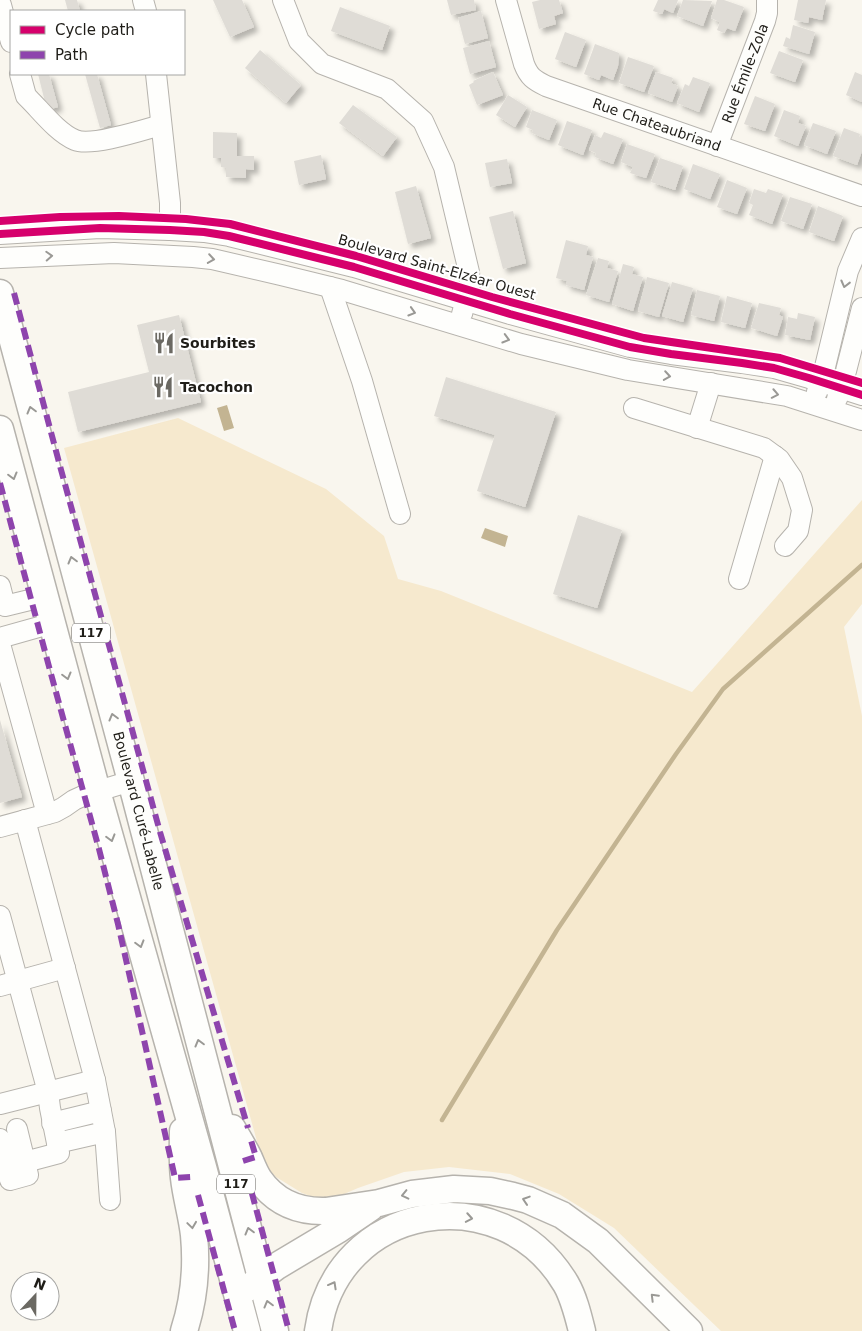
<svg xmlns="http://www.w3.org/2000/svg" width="862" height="1331" font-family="'DejaVu Sans',sans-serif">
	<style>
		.green { fill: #f6e9ce }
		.water { fill: #c3b492 }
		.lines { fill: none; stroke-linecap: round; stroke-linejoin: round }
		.stream { stroke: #c3b492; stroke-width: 4.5 }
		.building { fill: #dfdcd6; filter: url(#shadow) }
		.minor-casing { stroke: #b6b3ad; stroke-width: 22 }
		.major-casing { stroke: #b6b3ad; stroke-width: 29 }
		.minor { stroke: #fefefc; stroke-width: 20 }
		.major { stroke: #fefefc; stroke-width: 26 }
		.quiet { stroke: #8e44ad; stroke-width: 6; stroke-dasharray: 12 6; stroke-linecap: butt }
		.cycleway-casing { stroke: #fff; stroke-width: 11 }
		.cycleway { stroke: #d6006c; stroke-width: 8 }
		.oneway { stroke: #9a9995 }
		.labels { text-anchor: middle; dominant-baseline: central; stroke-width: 4.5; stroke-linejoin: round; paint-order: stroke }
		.shield { fill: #fff; stroke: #62615d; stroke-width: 1 }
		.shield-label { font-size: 12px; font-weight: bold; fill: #1f1d18 }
		.street-label { font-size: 14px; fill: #1f1d18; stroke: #fff }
		.poi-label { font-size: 14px; font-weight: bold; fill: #1f1d18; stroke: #fff; text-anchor: start }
	</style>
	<defs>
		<filter id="shadow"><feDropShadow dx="4.5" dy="4.5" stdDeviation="2.5" flood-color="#0004"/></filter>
	</defs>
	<rect width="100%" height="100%" fill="#f9f6ee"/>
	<path class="green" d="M 178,418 L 326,489 L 384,536 L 398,579 L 441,591 L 692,692 L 862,500 L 862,604 L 844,627 L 862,716 L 862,1331 L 721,1331 L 614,1228 L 559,1194 L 510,1174 L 449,1167 L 404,1172 L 358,1188 L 335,1198 L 316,1198 L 302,1193 L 276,1177 L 263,1163 L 64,448 Z"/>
	<path class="water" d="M 227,405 L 234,428 L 224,431 L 217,408 Z
		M 485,528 L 508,536 L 505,547 L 481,538 Z"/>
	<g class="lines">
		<path class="stream" d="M 442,1120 L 557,930 L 676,754 L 723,689 L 862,565"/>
	</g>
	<path class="building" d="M 65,0 L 77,0 L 80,11 L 68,11 Z
		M 213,0 L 242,0 L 254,27 L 230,37 Z
		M 447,0 L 474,0 L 476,10 L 451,15 Z
		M 540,0 L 559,0 L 563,13 L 554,16 L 556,24 L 539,29 L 532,2 Z
		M 658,0 L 678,0 L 673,13 L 664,9 L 662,14 L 653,11 Z
		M 683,0 L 712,1 L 703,26 L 677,16 Z
		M 717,0 L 724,0 L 744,7 L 735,31 L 727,28 L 724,33 L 717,30 L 720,22 L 711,18 Z
		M 798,0 L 826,0 L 822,20 L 809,17 L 808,23 L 794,20 Z
		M 340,7 L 390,26 L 382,50 L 331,31 Z
		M 481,11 L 488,38 L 465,44 L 458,18 Z
		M 793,25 L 815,32 L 809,54 L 783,46 L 786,37 L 790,39 Z
		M 565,32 L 586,40 L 576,67 L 555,59 Z
		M 489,41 L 496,67 L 470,74 L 463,48 Z
		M 595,44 L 619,53 L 618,66 L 613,80 L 601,75 L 599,80 L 584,74 Z
		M 260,50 L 301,85 L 286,103 L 245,68 Z
		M 779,51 L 803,60 L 795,82 L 770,73 Z
		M 628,57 L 654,66 L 644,92 L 619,83 Z
		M 493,72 L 503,95 L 477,105 L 469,85 L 474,82 L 473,81 Z
		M 656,72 L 673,78 L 671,83 L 678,86 L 672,102 L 648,93 Z
		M 855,72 L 862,75 L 862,102 L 846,95 Z
		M 38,74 L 49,74 L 58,107 L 47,110 Z
		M 85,74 L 97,74 L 111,125 L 100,128 Z
		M 693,77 L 710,83 L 699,112 L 677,103 L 685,84 L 689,86 Z
		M 508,95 L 527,107 L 515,127 L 496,115 Z
		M 755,96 L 775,104 L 765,131 L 744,124 Z
		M 353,105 L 397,137 L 383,156 L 339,123 Z
		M 532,110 L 557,120 L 549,140 L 532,133 L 533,130 L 526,127 Z
		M 784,110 L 800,116 L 798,123 L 806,126 L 798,146 L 774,136 Z
		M 567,121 L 592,130 L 583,155 L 558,145 Z
		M 813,123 L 836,131 L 827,154 L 804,145 Z
		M 844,128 L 860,134 L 859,137 L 862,137 L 862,151 L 857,165 L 833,156 Z
		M 213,132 L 237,133 L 237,156 L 254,156 L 254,170 L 246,169 L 246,178 L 226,177 L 226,168 L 221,167 L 221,158 L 213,158 Z
		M 604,132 L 623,139 L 613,164 L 595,157 L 596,153 L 589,150 L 595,135 L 601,138 Z
		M 627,144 L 655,154 L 646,178 L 630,173 L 633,167 L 621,162 Z
		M 321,155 L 326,179 L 299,185 L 294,161 Z
		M 660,158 L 683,166 L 675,190 L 651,182 Z
		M 507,159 L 512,183 L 490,187 L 485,163 Z
		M 693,164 L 720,174 L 710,199 L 684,189 Z
		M 727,180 L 747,188 L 737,214 L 717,207 Z
		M 416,186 L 431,238 L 408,244 L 395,192 Z
		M 754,189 L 766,193 L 768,189 L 783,194 L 772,224 L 749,215 L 753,205 L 749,203 Z
		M 790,197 L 812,204 L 803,229 L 781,221 Z
		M 818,206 L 843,216 L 834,241 L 809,232 Z
		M 513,211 L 526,263 L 503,269 L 489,217 Z
		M 566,240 L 588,246 L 586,255 L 593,257 L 584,290 L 566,285 L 567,281 L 556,278 Z
		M 598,258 L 609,261 L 607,268 L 618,271 L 609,302 L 586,295 Z
		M 623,264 L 634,267 L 632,274 L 643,277 L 633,311 L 612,304 Z
		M 647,277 L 669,283 L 659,317 L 638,311 Z
		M 672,282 L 693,288 L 683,322 L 662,316 Z
		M 697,290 L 720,296 L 714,321 L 691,315 Z
		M 727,296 L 752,303 L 745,328 L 721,322 Z
		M 759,303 L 781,308 L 779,315 L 783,317 L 777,336 L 751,328 Z
		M 798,313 L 815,317 L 810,340 L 785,335 L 788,317 L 797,319 Z
		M 179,315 L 201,402 L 78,432 L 68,392 L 149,372 L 137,325 Z
		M 446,377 L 556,412 L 525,507 L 477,491 L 495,435 L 434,416 Z
		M 578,515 L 622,530 L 597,608 L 553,594 Z
		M 0,720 L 22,797 L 0,803 Z"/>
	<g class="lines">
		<g class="minor-casing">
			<g id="minor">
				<path d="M 143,0 L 146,11"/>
				<path d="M 283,0 L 299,41 L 322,64 L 387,89 L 423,121 L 444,167 L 469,272 L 470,284 L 462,314"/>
				<path id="s1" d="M 506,0 L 524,64 C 529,77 534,80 546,86 L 862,196"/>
				<path d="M 1,5 L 11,42"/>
				<path d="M 20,74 L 26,96 L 29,99 C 42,112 58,133 75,140 C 91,147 143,130 161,125"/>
				<path d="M 156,74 L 170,203 L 170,230"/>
				<path id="s2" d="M 717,146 L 765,21 L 767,13 L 767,0"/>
				<path d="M 0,234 L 100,228 L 170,230 L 204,232 L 229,236 L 354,267 L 510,314 L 630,347 L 671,354 L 742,363 L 774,368 L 809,378 L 862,395"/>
				<path d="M 0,258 L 114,253 L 193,257 L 212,259 L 281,275 L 342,290 L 521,344 L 628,370 L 787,396 L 862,420"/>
				<path d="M 330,287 L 362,381 L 400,514"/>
				<path d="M 817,392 L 824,371 L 848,271 L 862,238"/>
				<path d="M 837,399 L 846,371 L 862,308"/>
				<path d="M 634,408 L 764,448 L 779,459 L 792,478 L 802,510 L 798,531 L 785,546"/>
				<path d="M 697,428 L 711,383"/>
				<path d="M 739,579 L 775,456"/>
				<path d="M 0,586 L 5,606 L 46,596"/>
				<path d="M 0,638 L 53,623"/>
				<path d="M 0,644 L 47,814"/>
				<path d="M 0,827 L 55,812 L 64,807 L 74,800 L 85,795 L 131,781"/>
				<path d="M 0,916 L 48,1092 L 50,1108 L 59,1153 L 25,1162 L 17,1129"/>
				<path d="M 0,986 L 65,968"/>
				<path d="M 0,1104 L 95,1080 L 25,820"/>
				<path d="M 52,1123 L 101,1111"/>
				<path d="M 105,1132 L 110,1200"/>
				<path d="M 0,1139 L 10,1180 L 28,1175 L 25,1162"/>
				<path d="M 57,1143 L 105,1132 L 95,1080"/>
			</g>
		</g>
		<g class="major-casing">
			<g id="major">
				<path id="s3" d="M 0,293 L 135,796 L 275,1331"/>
				<path d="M 0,429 L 97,791 L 203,1167 L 247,1331"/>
				<path d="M 232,1128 C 238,1138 244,1148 249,1158 C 252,1165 255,1173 259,1179 C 275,1202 298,1212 326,1211 L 379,1203 L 412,1194 L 454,1189 L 490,1191 L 513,1196 L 528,1200 L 562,1215 L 598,1241 L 689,1331"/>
				<path d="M 183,1131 C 183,1146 182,1163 184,1178 C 186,1197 192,1216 194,1235 C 197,1267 194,1300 184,1331"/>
				<path d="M 248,1288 L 277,1266 L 339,1229 L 370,1208"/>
				<path d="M 318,1331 C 336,1203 501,1174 566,1284 C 574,1298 578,1315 582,1331"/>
			</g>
		</g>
		<use href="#minor" class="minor"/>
		<use href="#major" class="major"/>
		<path class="quiet" d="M 14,293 L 60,466 L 160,832 L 248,1128
			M 0,483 L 51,674 L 99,849 L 118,924 L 175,1178 L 192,1177
			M 243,1161 L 256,1157 L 250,1137
			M 247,1175 L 289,1331
			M 198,1195 L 235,1331"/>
		<g class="cycleway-casing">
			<path id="cycleway" d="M 0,221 L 60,217 L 119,216 L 186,219 L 230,224 L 356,256 L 492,297 L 644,338 L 780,358 L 862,383
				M 0,234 L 100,228 L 170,230 L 204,232 L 229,236 L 354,267 L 510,314 L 630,347 L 671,354 L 742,363 L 774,368 L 809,378 L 862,395"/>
		</g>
		<use href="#cycleway" class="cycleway"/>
	</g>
	<defs><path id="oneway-chevron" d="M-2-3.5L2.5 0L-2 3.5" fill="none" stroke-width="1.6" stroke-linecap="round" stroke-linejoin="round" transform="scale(1.25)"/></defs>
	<g class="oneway">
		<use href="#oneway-chevron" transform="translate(49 256) rotate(-3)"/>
		<use href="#oneway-chevron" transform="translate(211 259) rotate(9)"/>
		<use href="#oneway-chevron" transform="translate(845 284) rotate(104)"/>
		<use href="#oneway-chevron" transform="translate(412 312) rotate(17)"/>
		<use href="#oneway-chevron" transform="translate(506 339) rotate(16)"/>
		<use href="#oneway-chevron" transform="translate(667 376) rotate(9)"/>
		<use href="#oneway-chevron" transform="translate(775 394) rotate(11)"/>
		<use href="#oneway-chevron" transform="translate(31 410) rotate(-105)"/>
		<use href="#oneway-chevron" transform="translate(13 476) rotate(75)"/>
		<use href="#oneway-chevron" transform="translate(72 560) rotate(-105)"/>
		<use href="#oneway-chevron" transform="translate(67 676) rotate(75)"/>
		<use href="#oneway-chevron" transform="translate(113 717) rotate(-105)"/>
		<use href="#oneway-chevron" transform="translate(111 838) rotate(74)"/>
		<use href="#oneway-chevron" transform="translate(140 944) rotate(74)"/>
		<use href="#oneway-chevron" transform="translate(199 1043) rotate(-105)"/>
		<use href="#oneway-chevron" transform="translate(405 1195) rotate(167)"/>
		<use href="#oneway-chevron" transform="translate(526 1200) rotate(-162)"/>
		<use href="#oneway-chevron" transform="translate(469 1218) rotate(10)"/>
		<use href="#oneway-chevron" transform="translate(192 1225) rotate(82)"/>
		<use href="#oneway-chevron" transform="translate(249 1231) rotate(-105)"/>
		<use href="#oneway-chevron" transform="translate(333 1285) rotate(-61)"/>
		<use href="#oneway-chevron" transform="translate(654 1297) rotate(-135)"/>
		<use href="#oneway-chevron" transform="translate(268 1304) rotate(-105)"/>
	</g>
	<defs>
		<g id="restaurant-bare" transform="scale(1.725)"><path d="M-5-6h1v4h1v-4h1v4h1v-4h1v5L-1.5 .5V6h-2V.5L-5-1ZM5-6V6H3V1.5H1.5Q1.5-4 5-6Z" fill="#6b6963" stroke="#fff" stroke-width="2.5" paint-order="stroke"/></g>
	</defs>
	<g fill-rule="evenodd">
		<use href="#restaurant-bare" x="164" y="343"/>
		<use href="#restaurant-bare" x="163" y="387"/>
	</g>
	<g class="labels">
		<g class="shield">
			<rect x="72" y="623.5" width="38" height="19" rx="4"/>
			<rect x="217" y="1174.5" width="38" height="19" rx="4"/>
		</g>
		<g class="shield-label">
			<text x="91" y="633">117</text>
			<text x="236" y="1184">117</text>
		</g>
		<g class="street-label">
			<text stroke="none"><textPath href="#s2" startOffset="78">Rue Émile-Zola</textPath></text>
			<text stroke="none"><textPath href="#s1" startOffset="216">Rue Chateaubriand</textPath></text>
			<text transform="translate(437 267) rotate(16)">Boulevard Saint-Elzéar Ouest</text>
			<text stroke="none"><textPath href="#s3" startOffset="536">Boulevard Curé-Labelle</textPath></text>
		</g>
		<g class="poi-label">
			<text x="180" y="343">Sourbites</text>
			<text x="180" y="387">Tacochon</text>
		</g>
	</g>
	<rect x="10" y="10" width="175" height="65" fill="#ffffff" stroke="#a5a5a3"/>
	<rect x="20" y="26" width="25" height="8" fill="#d6006c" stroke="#a5a5a3"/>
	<text x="55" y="35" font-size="15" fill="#1f1d18">Cycle path</text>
	<rect x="20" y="51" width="25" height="8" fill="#8e44ad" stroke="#a5a5a3"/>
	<text x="55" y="60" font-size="15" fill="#1f1d18">Path</text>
	<g transform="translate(35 1296) rotate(22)"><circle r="24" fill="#ffffff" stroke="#a5a5a3"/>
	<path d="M0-4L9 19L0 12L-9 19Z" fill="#6b6963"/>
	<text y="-8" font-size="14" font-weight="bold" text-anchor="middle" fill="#1f1d18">N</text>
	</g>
</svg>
